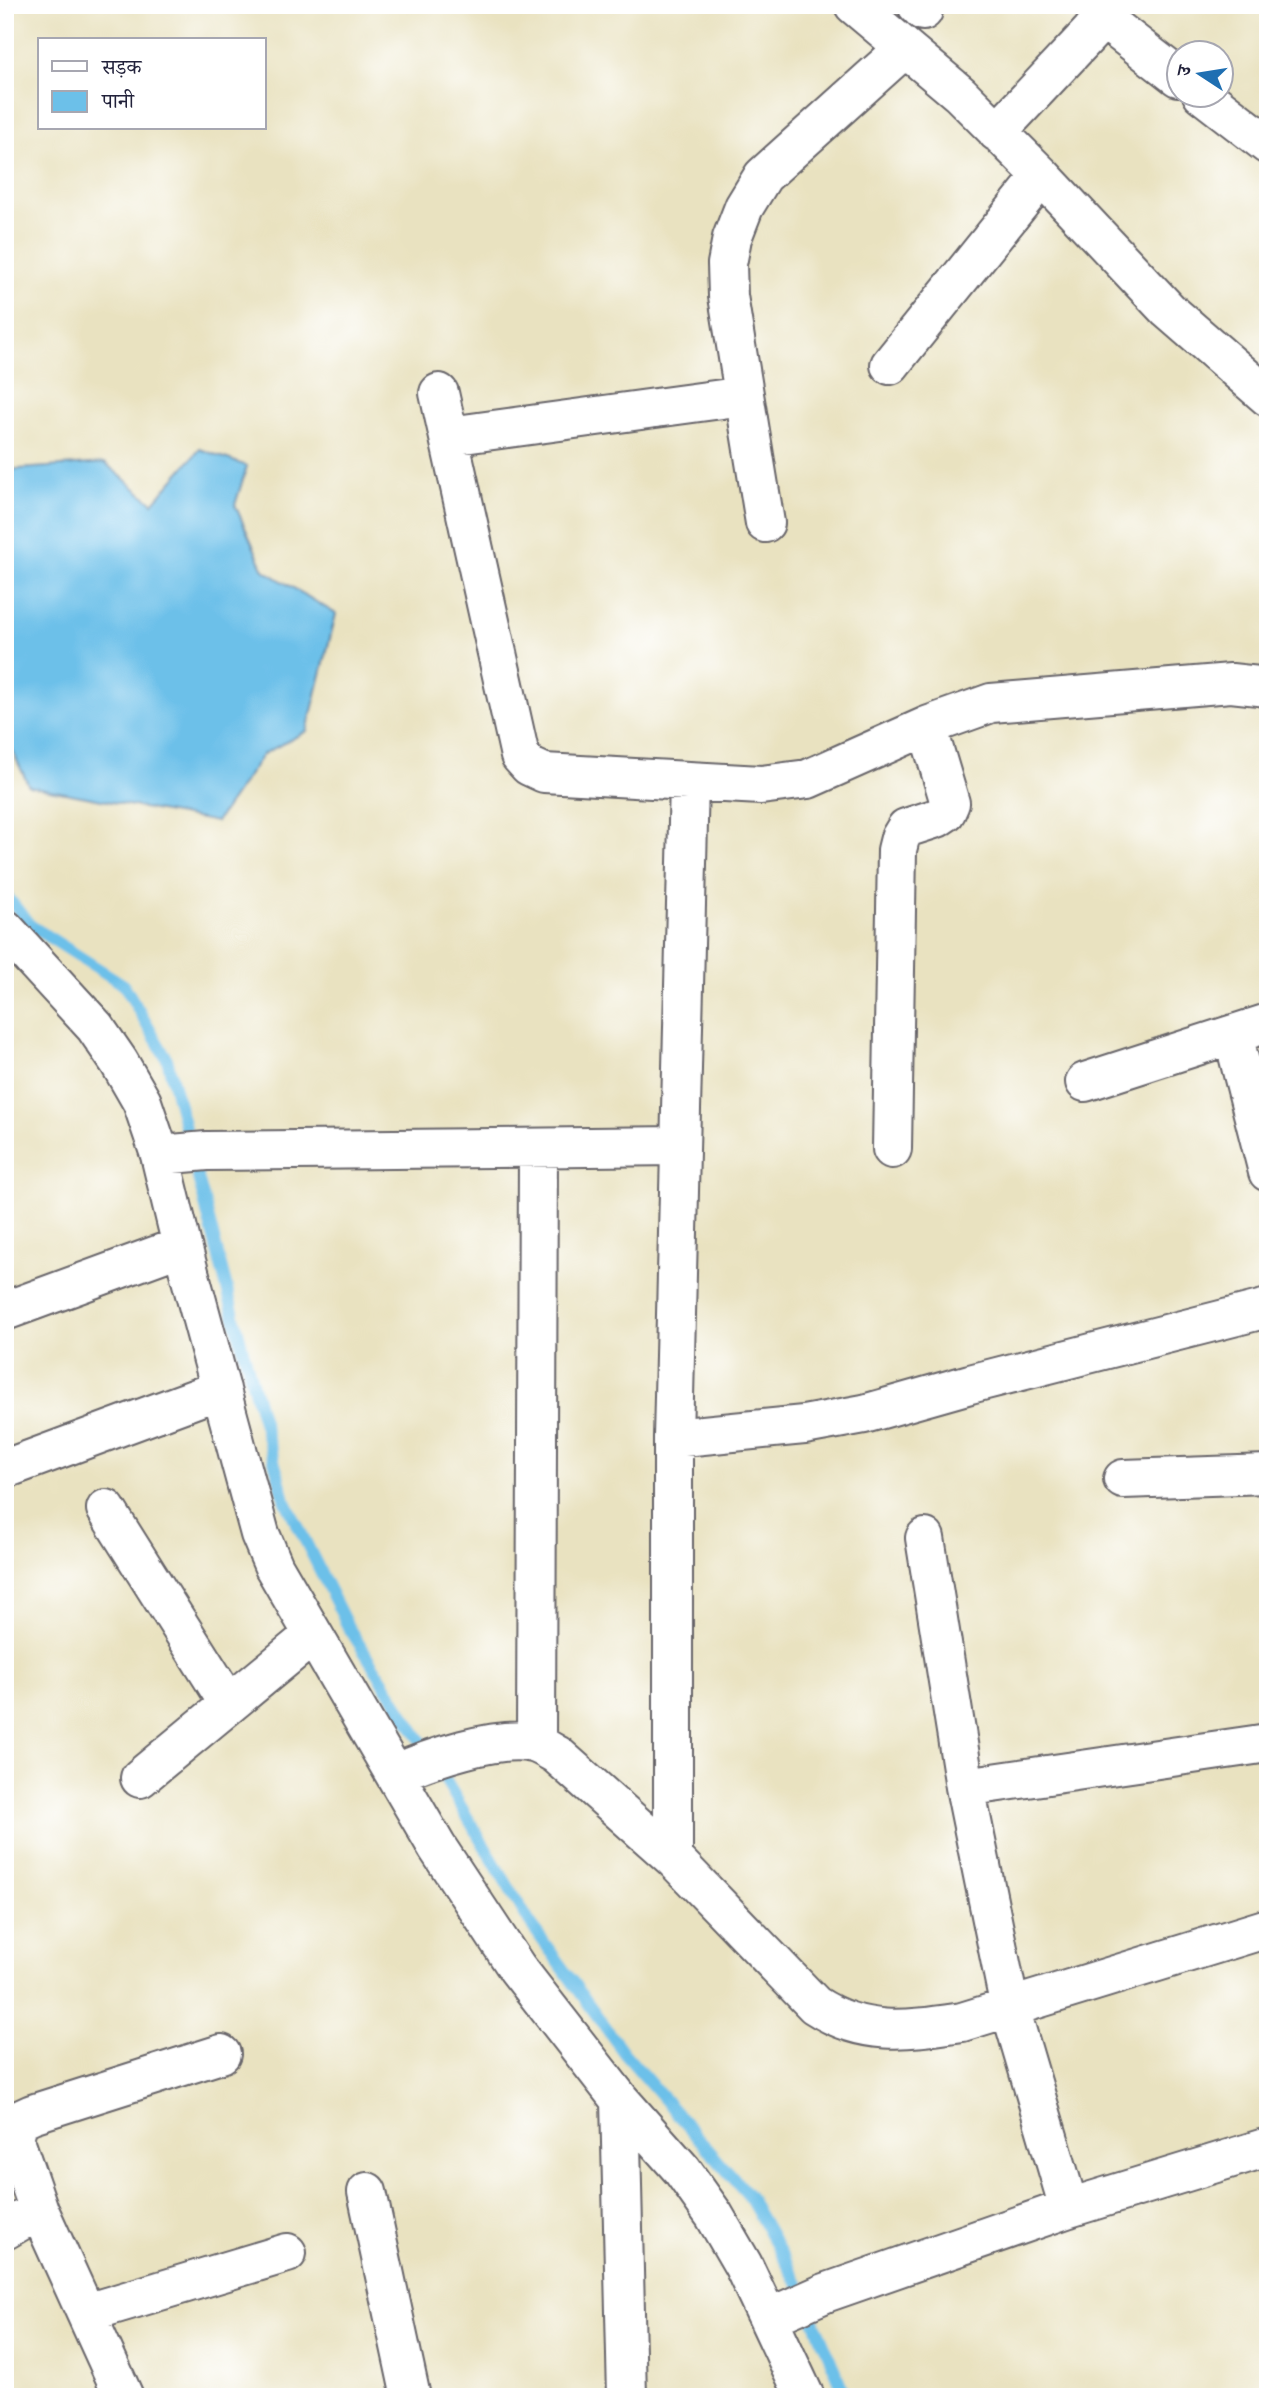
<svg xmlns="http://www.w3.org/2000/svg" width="1273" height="2402" font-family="'Gentium Book Plus','Noto Serif Devanagari',serif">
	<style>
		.water { fill: #6cc0e9; stroke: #477192; stroke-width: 2 }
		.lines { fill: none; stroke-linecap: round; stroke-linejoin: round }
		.stream { stroke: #6cc0e9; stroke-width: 12 }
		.minor-casing { stroke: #68656a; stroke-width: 42 }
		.minor { stroke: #fff; stroke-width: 38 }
	</style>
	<rect width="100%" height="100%" fill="#fff"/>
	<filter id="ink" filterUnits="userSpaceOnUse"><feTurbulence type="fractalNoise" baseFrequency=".0143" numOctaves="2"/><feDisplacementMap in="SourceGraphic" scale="14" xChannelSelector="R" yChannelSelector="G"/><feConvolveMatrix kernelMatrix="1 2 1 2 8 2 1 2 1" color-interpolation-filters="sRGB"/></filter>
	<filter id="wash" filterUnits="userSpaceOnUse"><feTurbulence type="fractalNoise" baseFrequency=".00686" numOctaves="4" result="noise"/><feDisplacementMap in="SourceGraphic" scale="28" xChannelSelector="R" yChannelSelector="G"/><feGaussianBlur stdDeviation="1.57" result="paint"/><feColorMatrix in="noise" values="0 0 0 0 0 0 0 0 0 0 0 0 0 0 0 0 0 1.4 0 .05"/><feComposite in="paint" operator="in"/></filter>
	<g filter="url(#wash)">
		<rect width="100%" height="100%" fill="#e9e2c0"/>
		<path class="water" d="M 200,449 L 247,466 L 235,505 L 264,570 L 336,614 L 307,731 L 263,754 L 216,822 L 29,786 L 5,735 L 5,470 L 105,463 L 153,503 Z"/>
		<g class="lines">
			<path class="stream" d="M 5,894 L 30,925 L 124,985 L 167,1059 L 243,1350 L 285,1500 L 347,1625 L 437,1766 L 530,1923 L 624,2053 L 748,2195 L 800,2287 L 846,2397"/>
		</g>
	</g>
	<g filter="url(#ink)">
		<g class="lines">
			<g class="minor-casing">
				<path id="minor" d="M 854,5 L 960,94 L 1042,176 L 1168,310 L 1268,397
					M 917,5 L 923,11
					M 1102,18 L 1178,77
					M 1202,94 L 1268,145
					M 997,132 L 1091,32 L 1111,5
					M 890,365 L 1042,176
					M 439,393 L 520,756 L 529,766 L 544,773 L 761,785 L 808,779 L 927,726 L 991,703 L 1231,683 L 1268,687
					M 449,436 L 744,396
					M 765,523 L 728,296 L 727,264 L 732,238 L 744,207 L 763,176 L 905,48
					M 5,929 L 95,1027 L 119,1062 L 142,1102 L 160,1155 L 182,1246 L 260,1534 L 274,1567 L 437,1847 L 517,1968 L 620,2100 L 682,2170 L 714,2215 L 743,2265 L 768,2318 L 825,2293 L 1069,2208 L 1268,2147
					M 1233,1035 L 1268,1172
					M 1085,1082 L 1268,1023
					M 892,1149 L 897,850 L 900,838 L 906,828 L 937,818 L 946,812 L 950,803 L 927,726
					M 160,1155 L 207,1151 L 678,1146
					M 5,1311 L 182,1246
					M 673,1438 L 804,1425 L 864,1414 L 970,1384 L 1268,1308
					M 5,1469 L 221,1389
					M 1123,1479 L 1268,1474
					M 106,1509 L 229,1704
					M 925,1538 L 965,1787 L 1010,2008 L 1069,2208
					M 536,1744 L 538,1148
					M 395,1774 C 428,1759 497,1735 533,1743 C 541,1745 550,1751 557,1755 L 673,1858 L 815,2005 C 864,2037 907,2030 962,2022 L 1268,1928
					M 140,1778 L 313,1635
					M 965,1787 L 1268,1743
					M 673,1858 L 673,1438 L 689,781
					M 620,2100 L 627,2397
					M 367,2192 L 411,2397
					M 5,2230 L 39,2210
					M 86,2313 L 287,2253
					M 768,2318 L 805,2397
					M 124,2397 L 39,2210 L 14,2138 L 19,2120 L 32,2114 L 221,2054"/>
			</g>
			<use href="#minor" class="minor"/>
		</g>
	</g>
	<rect width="1273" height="2402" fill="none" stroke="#fff" stroke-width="28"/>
	<rect x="38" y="38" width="228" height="91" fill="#ffffff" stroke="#a7a7b1" stroke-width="2"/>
	<rect x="52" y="61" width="35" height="10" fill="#ffffff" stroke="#a7a7b1" stroke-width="2"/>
	<text x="102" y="74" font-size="21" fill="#22223b">सड़क</text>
	<rect x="52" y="91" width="35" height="21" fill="#6cc0e9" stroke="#a7a7b1" stroke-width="2"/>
	<text x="102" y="108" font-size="21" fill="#22223b">पानी</text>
	<g transform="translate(1200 74) rotate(282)"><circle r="33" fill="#ffffff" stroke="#a7a7b1" stroke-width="2"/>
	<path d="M0-5L12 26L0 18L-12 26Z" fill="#1f6fb2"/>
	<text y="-10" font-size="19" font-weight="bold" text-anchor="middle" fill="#22223b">उ</text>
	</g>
</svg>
